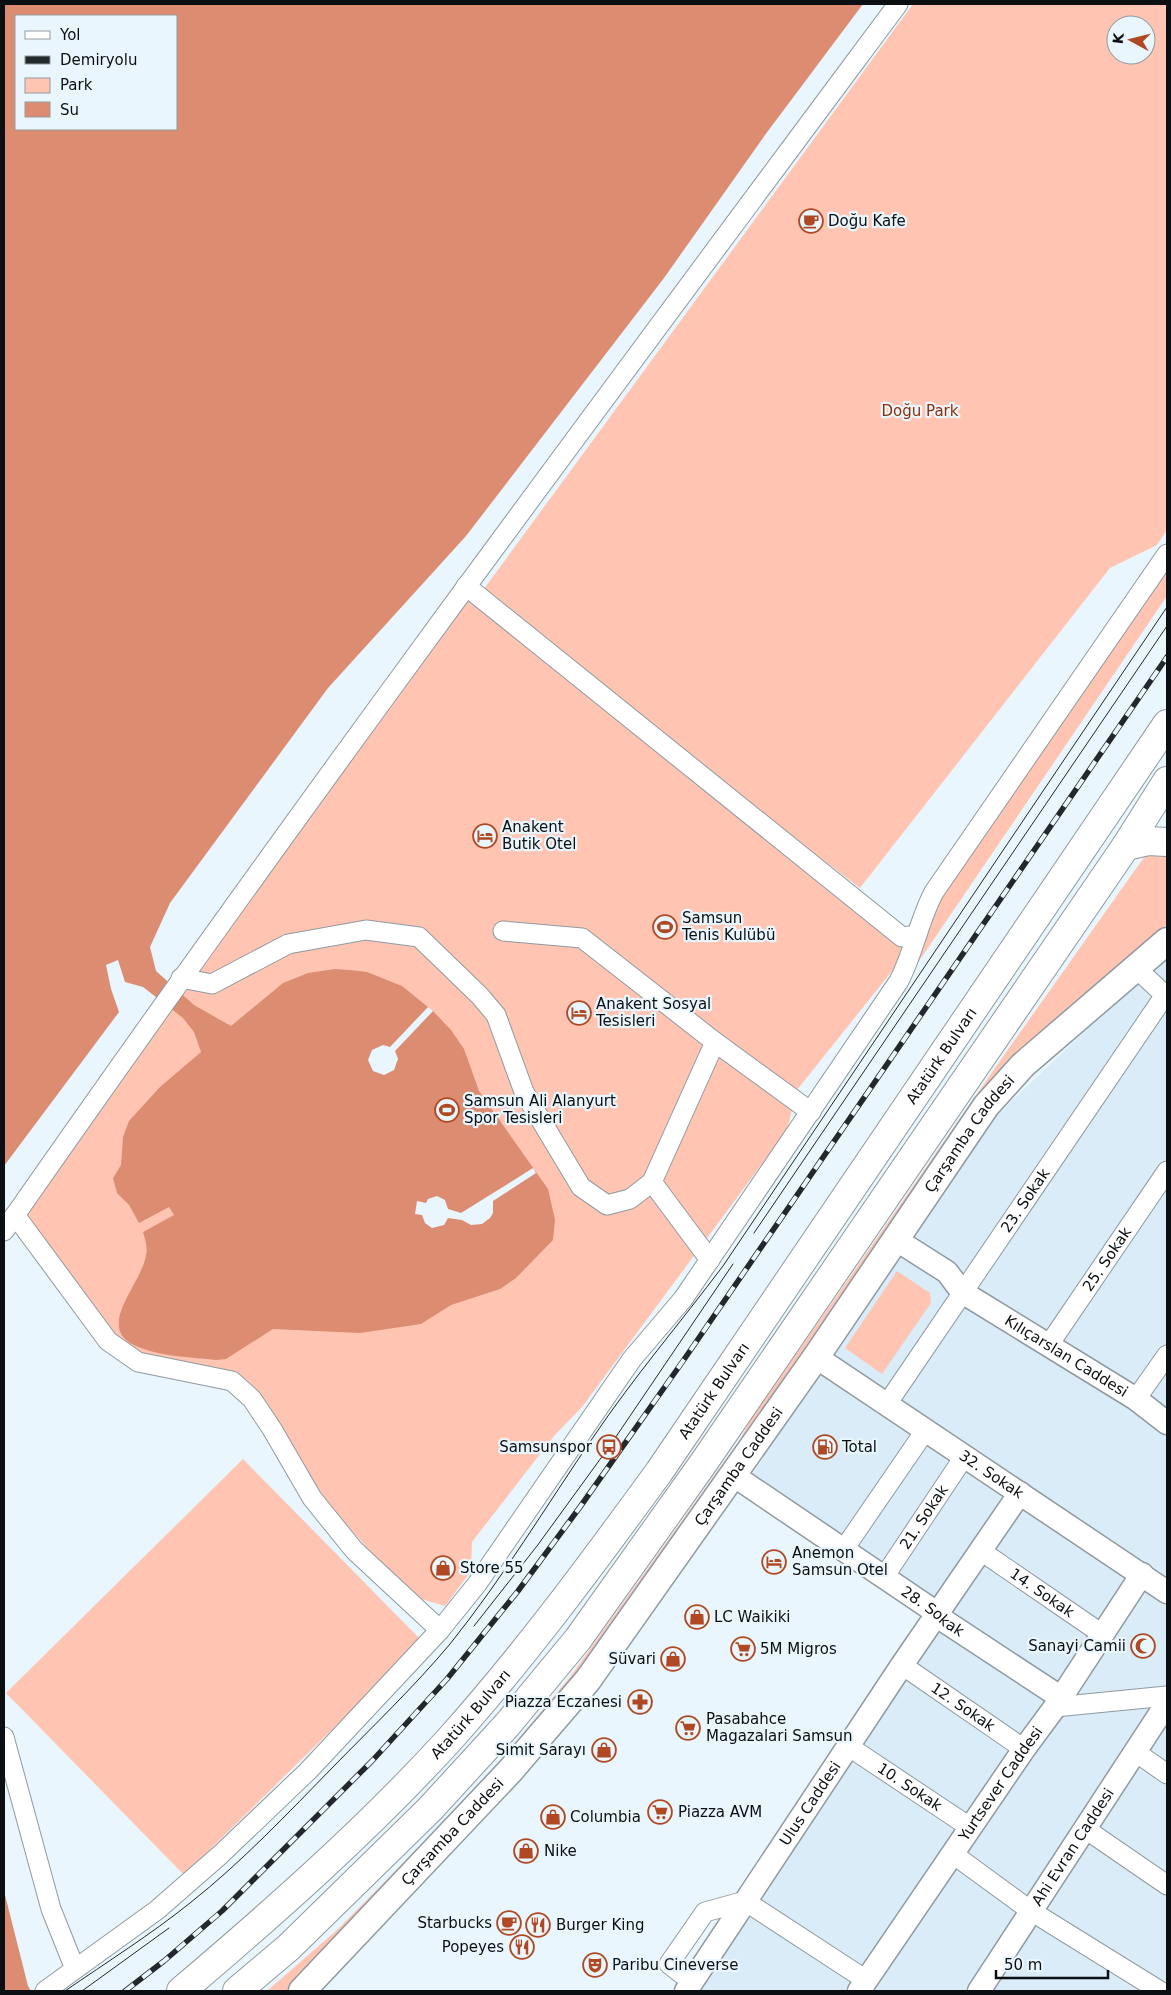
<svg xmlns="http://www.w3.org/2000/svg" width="1171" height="1995" font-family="'DejaVu Sans',sans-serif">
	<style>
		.built { fill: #d9ecf8 }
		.green { fill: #ffc5b2; fill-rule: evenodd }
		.water { fill: #dc8c71; fill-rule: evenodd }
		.pier { fill: #eaf6fd }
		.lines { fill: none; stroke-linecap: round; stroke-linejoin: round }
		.minor-casing { stroke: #8f9aa0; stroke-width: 21 }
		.tertiary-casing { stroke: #8f9aa0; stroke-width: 25 }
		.secondary-casing { stroke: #8f9aa0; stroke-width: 29 }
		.primary-casing { stroke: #8f9aa0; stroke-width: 30 }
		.minor { stroke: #fff; stroke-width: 19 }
		.tertiary { stroke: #fff; stroke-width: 22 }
		.secondary { stroke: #fff; stroke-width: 26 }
		.primary { stroke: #fff; stroke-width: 28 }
		.tram { stroke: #23282b; stroke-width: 1 }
		.rail-casing { stroke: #23282b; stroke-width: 5.5 }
		.rail { stroke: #eaf6fd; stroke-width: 4; stroke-dasharray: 11; stroke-linecap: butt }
		.labels { text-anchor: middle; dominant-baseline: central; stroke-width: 4.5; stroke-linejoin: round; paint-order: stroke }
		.poi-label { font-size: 15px; fill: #0b0f12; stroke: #eaf6fd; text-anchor: start }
		.park-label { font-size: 15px; fill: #8c2f06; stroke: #eaf6fd }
		.street-label { font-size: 15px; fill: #0b0f12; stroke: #eaf6fd }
	</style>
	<rect width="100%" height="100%" fill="#eaf6fd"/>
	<path class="built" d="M 1167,953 L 1167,1991 L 699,1991 L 946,1622 L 744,1486 L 997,1115 Z"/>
	<path class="green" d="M 913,4 L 1167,4 L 1167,530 L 1157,545 L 1110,568 L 860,888 L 478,597 ZM 1116,25 L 1146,25 L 1146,55 L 1116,55 Z
		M 1167,568 L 1167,596 L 911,973 L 932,912 Z
		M 468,593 L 904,948 L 900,961 L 797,1090 L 787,1130 L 582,1407 L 554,1436 L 472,1542 L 471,1571 L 445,1606 L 411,1596 L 313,1488 L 259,1393 L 246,1379 L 231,1373 L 137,1358 L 112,1341 L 24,1219 Z
		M 1157,850 L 1167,852 L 1167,924 L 1002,1071 L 580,1680 L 302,1975 L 289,1991 L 267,1991 L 338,1929 L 480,1785 L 570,1677 L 739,1441 L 752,1418 L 1002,1058 L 1145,856 Z
		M 897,1271 L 930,1293 L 931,1303 L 882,1374 L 845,1348 Z
		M 243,1459 L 422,1641 L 184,1875 L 6,1693 Z"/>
	<path class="water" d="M 4,4 L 863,4 L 765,135 L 664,278 L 466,536 L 328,688 L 170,903 L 150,947 L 156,971 L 194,1005 L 231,1026 L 283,983 L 308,973 L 335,969 L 350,970 L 367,972 L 402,986 L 433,1011 L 451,1030 L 464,1049 L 479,1091 L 548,1189 L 555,1220 L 553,1240 L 516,1278 L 500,1289 L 451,1305 L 421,1324 L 360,1333 L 273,1329 L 226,1359 L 216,1360 C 192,1357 164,1357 141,1348 C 90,1331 142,1285 146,1255 C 148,1248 145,1239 143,1232 L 174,1215 L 169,1207 L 139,1223 L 129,1205 L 117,1193 L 113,1178 L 121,1165 L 123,1137 L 129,1121 L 160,1087 L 201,1052 L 194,1032 L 183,1018 L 143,987 L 125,982 L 118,960 L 106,965 L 111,989 L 119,1012 L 4,1166 ZM 16,16 L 176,16 L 176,129 L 16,129 Z
		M 4,1891 L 28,1986 L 31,1991 L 4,1991 Z"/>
	<path class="pier" d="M 428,1007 L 433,1011 L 395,1051 L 398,1059 L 394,1070 L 384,1075 L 373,1071 L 368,1060 L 372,1050 L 383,1045 L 390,1047 Z
		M 533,1168 L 536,1173 L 493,1201 L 493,1213 L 490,1218 L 482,1224 L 471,1225 L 462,1220 L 448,1218 L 444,1225 L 432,1228 L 425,1223 L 422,1215 L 415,1214 L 417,1201 L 426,1203 L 428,1199 L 437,1196 L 445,1200 L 448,1209 L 461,1213 Z"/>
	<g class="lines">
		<g class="minor-casing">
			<g id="minor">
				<path d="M 466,586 L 902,937 L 917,935"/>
				<path d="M 503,931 L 582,938 L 715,1042 L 811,1112"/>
				<path d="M 1136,968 L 1167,997"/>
				<path d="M 181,978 L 212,984 L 288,944 L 366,930 L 419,937 L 480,996 L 496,1015 L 524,1092 L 581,1187 L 607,1205 L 630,1199 L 652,1182 L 715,1042"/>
				<path d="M 652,1182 L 710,1260"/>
				<path d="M 15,1215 L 108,1341 L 138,1362 L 232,1381 L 252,1399 L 272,1429 L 312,1498 L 354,1550 L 440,1630"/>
				<path d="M 4,1231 C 293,816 596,410 898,4"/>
				<path id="s1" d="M 1048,1346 L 1167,1171"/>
				<path d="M 1136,1399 L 1167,1355"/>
				<path id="s2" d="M 887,1404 L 1165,995"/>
				<path d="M 844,1549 L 925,1431"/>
				<path id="s3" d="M 981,1551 L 1102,1634"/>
				<path id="s4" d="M 884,1577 L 964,1457"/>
				<path id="s5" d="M 902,1665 L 1024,1749"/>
				<path d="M 1055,1707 L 1167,1696"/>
				<path d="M 4,1737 L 51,1909 L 75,1969"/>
				<path id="s6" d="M 848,1746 L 971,1828"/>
				<path d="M 1134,1751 L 1167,1774"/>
				<path d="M 1084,1828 L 1167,1885"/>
				<path d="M 953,1854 L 1031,1911 L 1160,1991"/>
				<path d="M 692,1982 L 669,1964 L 705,1912 L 745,1901 L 866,1980"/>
				<path d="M 45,1991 L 157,1910 L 220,1855 L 308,1771 L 440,1630 L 477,1584 L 632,1359 L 683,1299 L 899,981 C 914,952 919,920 934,892 L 1167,554"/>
			</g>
		</g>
		<g class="tertiary-casing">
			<g id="tertiary">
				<path id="s7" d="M 895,1239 L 947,1272 L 962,1292 L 1136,1399 L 1167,1423"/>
				<path id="s8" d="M 816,1357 L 1167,1592"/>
				<path id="s9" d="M 733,1475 L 937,1613 L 946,1622 L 1060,1697"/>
				<path id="s10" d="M 686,1991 L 902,1665 L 1020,1493"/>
				<path id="s11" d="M 859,1991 L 1024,1749 L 1055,1707 L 1142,1574"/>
				<path id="s12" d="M 979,1991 L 1167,1703"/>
			</g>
		</g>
		<g class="secondary-casing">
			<g id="secondary">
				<path id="s13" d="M 302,1991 L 510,1771 L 588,1680 L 816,1357 L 986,1106 L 1023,1065 L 1167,941"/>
			</g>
		</g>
		<g class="primary-casing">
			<g id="primary">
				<path d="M 1126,846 L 1148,841 L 1167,842"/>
				<path id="s14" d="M 181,1991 C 274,1912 367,1830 449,1740 C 525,1655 592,1564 659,1472 L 1167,724"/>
				<path d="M 237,1991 L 289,1947 L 430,1809 L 507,1725 L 578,1639 L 702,1465 L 1126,846 L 1167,781"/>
			</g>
		</g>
		<use href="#minor" class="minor"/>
		<use href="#tertiary" class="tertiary"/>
		<use href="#secondary" class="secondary"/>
		<use href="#primary" class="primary"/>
		<path class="tram" d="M 754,1233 L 1167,626
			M 474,1626 L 537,1546 L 609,1447 L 733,1264
			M 65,1991 C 107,1962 150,1935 190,1903 C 242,1862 288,1813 334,1766 C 373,1726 414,1687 450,1644 C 503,1578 546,1506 594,1436 C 634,1377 680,1323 723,1266 L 1167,607
			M 82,1991 L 169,1928"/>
		<g class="rail-casing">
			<path id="rail" d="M 125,1991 L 164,1961 L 222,1911 L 372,1761 L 447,1679 L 518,1591 L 580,1507 L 683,1361 L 1167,657"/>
		</g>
		<use href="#rail" class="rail"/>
	</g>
	<defs>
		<g id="cafe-ring" transform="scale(1.25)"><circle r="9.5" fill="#eaf6fd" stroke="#b04923" stroke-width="1.5"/><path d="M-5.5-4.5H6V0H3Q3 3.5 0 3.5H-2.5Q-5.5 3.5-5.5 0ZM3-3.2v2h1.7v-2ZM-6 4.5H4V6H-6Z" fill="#b04923"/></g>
		<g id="hotel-ring" transform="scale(1.25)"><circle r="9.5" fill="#eaf6fd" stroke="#b04923" stroke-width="1.5"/><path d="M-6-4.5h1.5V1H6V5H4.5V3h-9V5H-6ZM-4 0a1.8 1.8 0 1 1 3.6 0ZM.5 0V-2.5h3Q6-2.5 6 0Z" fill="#b04923"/></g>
		<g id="stadium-ring" transform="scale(1.25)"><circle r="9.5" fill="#eaf6fd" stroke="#b04923" stroke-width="1.5"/><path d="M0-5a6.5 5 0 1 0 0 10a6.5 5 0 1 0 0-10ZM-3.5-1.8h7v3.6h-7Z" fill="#b04923"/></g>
		<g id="bus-ring" transform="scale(1.25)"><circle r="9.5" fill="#eaf6fd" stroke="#b04923" stroke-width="1.5"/><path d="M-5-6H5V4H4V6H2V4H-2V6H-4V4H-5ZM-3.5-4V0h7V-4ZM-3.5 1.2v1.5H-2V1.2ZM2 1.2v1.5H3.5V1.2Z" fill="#b04923"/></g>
		<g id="fuel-ring" transform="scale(1.25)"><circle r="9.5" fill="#eaf6fd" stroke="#b04923" stroke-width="1.5"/><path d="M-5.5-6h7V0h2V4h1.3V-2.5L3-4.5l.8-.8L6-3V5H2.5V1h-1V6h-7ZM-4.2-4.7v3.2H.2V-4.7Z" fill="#b04923"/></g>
		<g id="shop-ring" transform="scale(1.25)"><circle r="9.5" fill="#eaf6fd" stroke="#b04923" stroke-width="1.5"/><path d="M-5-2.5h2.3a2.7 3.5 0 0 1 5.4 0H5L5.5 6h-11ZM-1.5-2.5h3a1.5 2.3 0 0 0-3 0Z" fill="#b04923"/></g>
		<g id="mosque-ring" transform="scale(1.25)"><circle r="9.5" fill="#eaf6fd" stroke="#b04923" stroke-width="1.5"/><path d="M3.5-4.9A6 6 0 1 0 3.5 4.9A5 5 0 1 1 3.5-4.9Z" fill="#b04923"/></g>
		<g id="supermarket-ring" transform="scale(1.25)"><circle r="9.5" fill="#eaf6fd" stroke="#b04923" stroke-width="1.5"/><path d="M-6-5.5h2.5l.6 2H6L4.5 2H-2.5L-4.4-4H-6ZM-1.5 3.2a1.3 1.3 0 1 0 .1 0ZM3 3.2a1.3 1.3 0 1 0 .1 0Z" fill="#b04923"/></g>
		<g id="pharmacy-ring" transform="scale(1.25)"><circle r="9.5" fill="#eaf6fd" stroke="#b04923" stroke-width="1.5"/><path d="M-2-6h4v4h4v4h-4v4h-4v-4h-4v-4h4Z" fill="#b04923"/></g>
		<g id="restaurant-ring" transform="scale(1.25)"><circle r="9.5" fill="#eaf6fd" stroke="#b04923" stroke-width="1.5"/><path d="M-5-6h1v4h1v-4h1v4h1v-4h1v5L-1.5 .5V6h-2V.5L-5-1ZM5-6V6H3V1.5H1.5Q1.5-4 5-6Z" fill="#b04923"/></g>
		<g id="theatre-ring" transform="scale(1.25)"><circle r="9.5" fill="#eaf6fd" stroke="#b04923" stroke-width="1.5"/><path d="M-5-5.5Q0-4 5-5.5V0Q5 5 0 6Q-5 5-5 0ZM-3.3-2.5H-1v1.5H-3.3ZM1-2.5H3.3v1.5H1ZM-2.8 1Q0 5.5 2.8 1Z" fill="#b04923"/></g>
	</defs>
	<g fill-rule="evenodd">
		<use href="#cafe-ring" x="811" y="221"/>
		<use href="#hotel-ring" x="485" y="836"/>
		<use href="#stadium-ring" x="665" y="927"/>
		<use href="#hotel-ring" x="579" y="1013"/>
		<use href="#stadium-ring" x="447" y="1110"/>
		<use href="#bus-ring" x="609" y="1447"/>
		<use href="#fuel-ring" x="825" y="1447"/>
		<use href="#hotel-ring" x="774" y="1562"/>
		<use href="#shop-ring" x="443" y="1568"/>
		<use href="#shop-ring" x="697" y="1617"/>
		<use href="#mosque-ring" x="1143" y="1646"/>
		<use href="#supermarket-ring" x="743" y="1649"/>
		<use href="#shop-ring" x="673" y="1659"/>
		<use href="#pharmacy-ring" x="640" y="1702"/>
		<use href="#supermarket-ring" x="688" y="1728"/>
		<use href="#shop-ring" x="604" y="1750"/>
		<use href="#supermarket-ring" x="660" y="1812"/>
		<use href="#shop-ring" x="553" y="1817"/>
		<use href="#shop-ring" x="526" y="1851"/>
		<use href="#cafe-ring" x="509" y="1923"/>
		<use href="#restaurant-ring" x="538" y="1925"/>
		<use href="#restaurant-ring" x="522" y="1947"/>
		<use href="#theatre-ring" x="595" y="1965"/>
	</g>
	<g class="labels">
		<g class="poi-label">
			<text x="828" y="221">Doğu Kafe</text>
			<text x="502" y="827">Anakent<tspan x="502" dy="17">Butik Otel</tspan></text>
			<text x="682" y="918">Samsun<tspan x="682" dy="17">Tenis Kulübü</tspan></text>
			<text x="596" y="1004">Anakent Sosyal<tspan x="596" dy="17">Tesisleri</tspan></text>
			<text x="464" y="1101">Samsun Ali Alanyurt<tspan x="464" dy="17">Spor Tesisleri</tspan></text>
			<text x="592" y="1447" text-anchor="end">Samsunspor</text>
			<text x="842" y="1447">Total</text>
			<text x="792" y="1553">Anemon<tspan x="792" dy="17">Samsun Otel</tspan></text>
			<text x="460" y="1568">Store 55</text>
			<text x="714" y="1617">LC Waikiki</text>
			<text x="1126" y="1646" text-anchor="end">Sanayi Camii</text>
			<text x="760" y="1649">5M Migros</text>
			<text x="656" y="1659" text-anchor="end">Süvari</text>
			<text x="622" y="1702" text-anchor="end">Piazza Eczanesi</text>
			<text x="706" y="1719">Pasabahce<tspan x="706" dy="17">Magazalari Samsun</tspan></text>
			<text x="586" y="1750" text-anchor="end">Simit Sarayı</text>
			<text x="678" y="1812">Piazza AVM</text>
			<text x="570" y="1817">Columbia</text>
			<text x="544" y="1851">Nike</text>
			<text x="492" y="1923" text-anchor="end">Starbucks</text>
			<text x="556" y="1925">Burger King</text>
			<text x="504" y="1947" text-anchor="end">Popeyes</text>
			<text x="612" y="1965">Paribu Cineverse</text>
		</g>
		<g class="park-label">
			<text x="920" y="411">Doğu Park</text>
		</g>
		<g class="street-label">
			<text stroke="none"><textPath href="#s14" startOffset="1211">Atatürk Bulvarı</textPath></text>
			<text stroke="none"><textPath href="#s13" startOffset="1089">Çarşamba Caddesi</textPath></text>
			<text stroke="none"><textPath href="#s2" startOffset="246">23. Sokak</textPath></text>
			<text stroke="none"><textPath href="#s1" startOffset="105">25. Sokak</textPath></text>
			<text stroke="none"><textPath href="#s7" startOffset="209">Kılıçarslan Caddesi</textPath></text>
			<text stroke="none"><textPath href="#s14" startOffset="806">Atatürk Bulvarı</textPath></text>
			<text stroke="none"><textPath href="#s13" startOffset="684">Çarşamba Caddesi</textPath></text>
			<text stroke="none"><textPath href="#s8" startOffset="211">32. Sokak</textPath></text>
			<text stroke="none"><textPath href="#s4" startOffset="72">21. Sokak</textPath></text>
			<text stroke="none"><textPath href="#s3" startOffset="74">14. Sokak</textPath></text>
			<text stroke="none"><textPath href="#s9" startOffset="242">28. Sokak</textPath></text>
			<text stroke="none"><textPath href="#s5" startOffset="74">12. Sokak</textPath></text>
			<text stroke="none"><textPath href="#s14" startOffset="401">Atatürk Bulvarı</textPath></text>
			<text stroke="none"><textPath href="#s11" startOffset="251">Yurtsever Caddesi</textPath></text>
			<text stroke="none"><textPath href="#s6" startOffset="74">10. Sokak</textPath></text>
			<text stroke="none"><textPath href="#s10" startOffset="225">Ulus Caddesi</textPath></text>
			<text stroke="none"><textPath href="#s13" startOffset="219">Çarşamba Caddesi</textPath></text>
			<text stroke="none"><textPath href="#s12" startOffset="172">Ahi Evran Caddesi</textPath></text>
		</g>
	</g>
	<rect width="1171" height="1995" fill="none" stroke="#0b0f12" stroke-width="10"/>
	<rect x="15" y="15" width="162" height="115" fill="#eaf6fd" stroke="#919a9f"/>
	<rect x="25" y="31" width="25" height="8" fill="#ffffff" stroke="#919a9f"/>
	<text x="60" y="40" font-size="15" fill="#0b0f12">Yol</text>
	<rect x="25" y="56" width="25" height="8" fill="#23282b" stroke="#919a9f"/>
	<text x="60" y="65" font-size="15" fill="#0b0f12">Demiryolu</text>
	<rect x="25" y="78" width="25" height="15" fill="#ffc5b2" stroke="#919a9f"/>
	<text x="60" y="90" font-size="15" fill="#0b0f12">Park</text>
	<rect x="25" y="102" width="25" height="15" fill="#dc8c71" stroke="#919a9f"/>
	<text x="60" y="115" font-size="15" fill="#0b0f12">Su</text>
	<g transform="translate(1131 40) rotate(277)"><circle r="24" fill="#eaf6fd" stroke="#919a9f"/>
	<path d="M0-4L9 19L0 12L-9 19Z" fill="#b04923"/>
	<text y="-8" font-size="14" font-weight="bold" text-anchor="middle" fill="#0b0f12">K</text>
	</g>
	<path d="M996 1970v8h112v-8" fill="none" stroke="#0b0f12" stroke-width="2.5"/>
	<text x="1004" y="1970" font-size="15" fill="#0b0f12" stroke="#eaf6fd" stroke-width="4" paint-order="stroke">50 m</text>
</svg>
